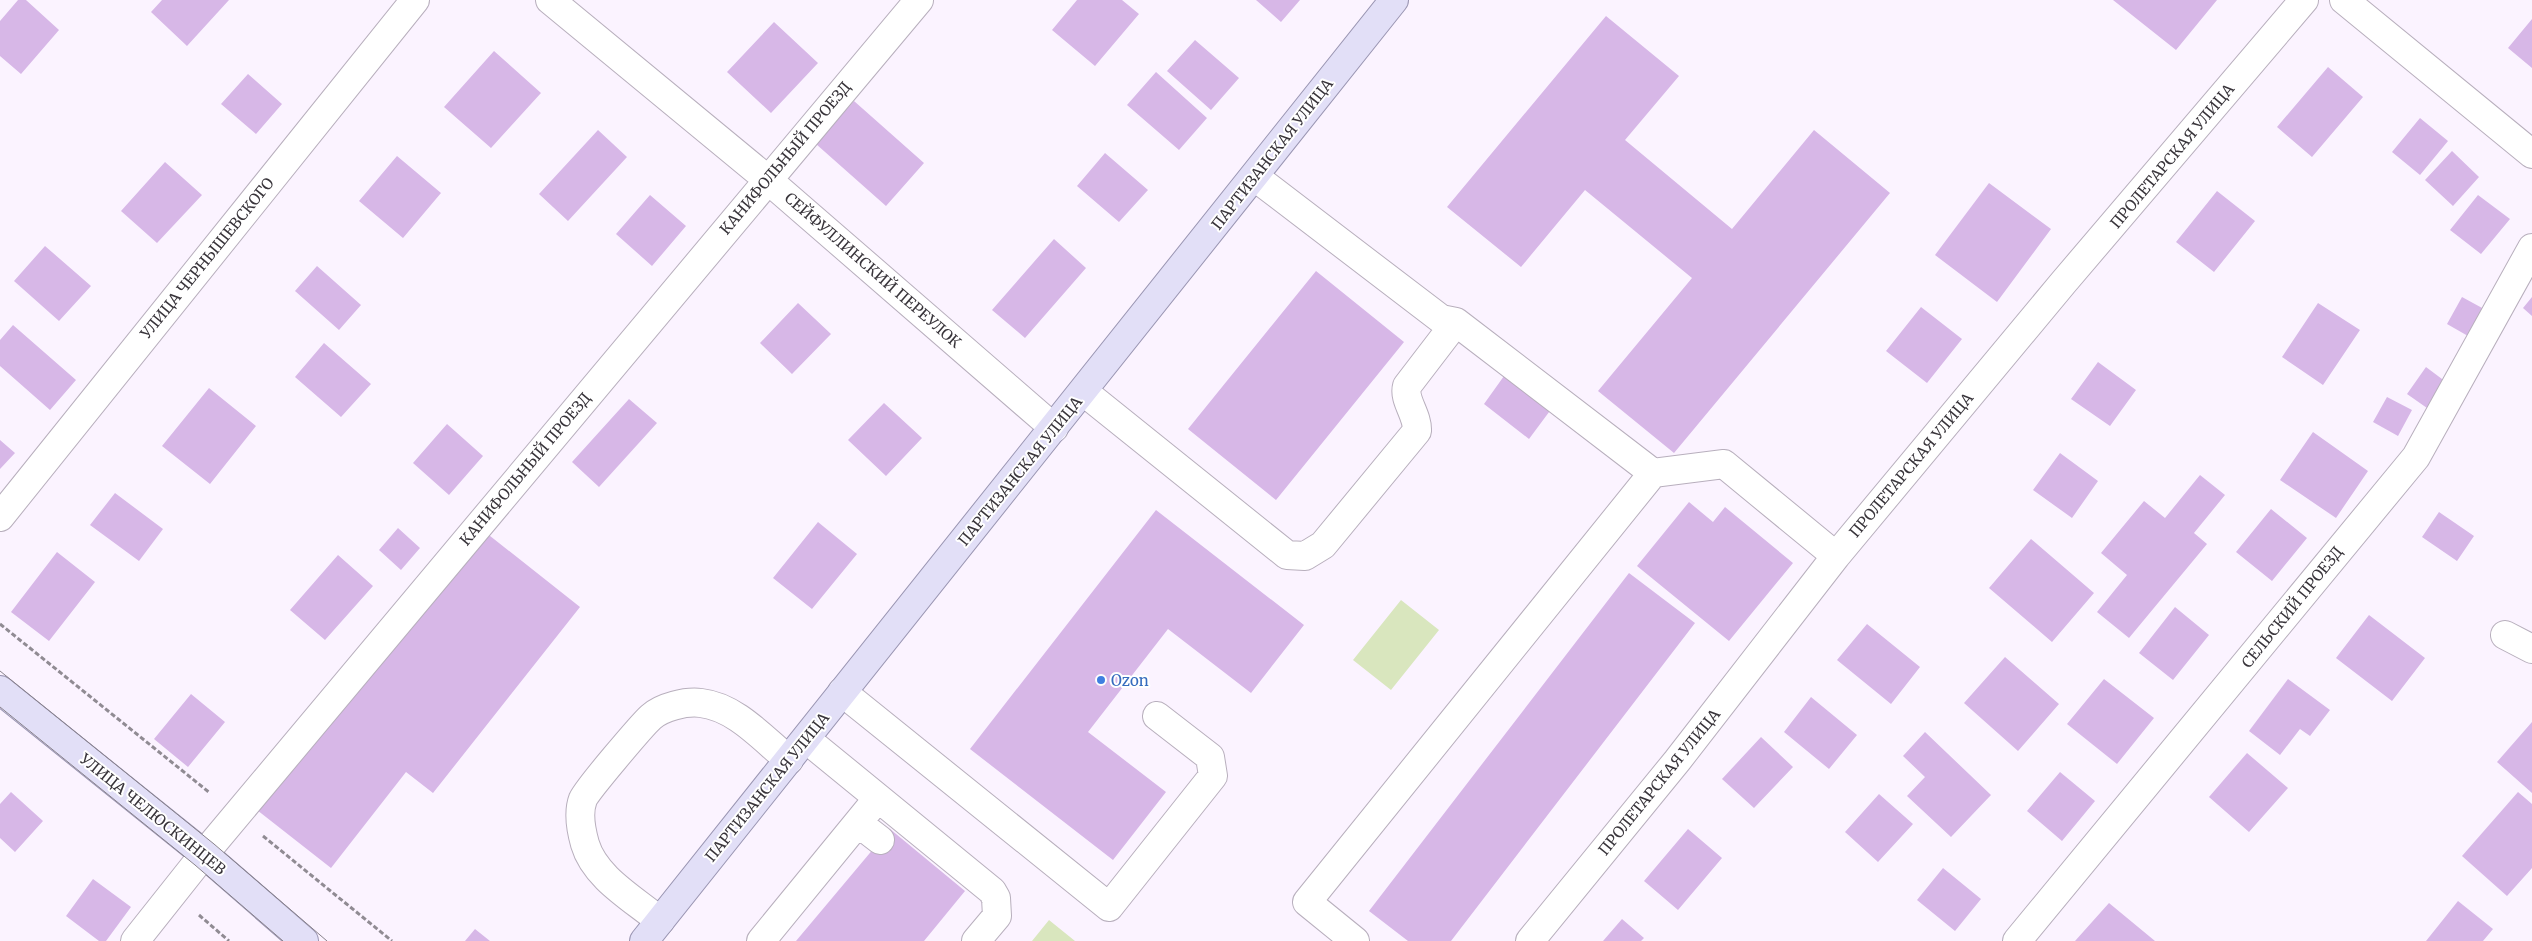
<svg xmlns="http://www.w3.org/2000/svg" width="2532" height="941" font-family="Merriweather,serif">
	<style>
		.green { fill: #d9e6be }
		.building { fill: #d7b7e7 }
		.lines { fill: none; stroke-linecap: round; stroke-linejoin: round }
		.minor-casing { stroke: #b8afbd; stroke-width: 30 }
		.major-casing { stroke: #9a95b2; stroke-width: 30 }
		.path { stroke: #908b93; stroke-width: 3; stroke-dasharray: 5 2.5; stroke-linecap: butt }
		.minor { stroke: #fff; stroke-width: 28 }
		.major { stroke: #e2dff7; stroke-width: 28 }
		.tram { stroke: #88828b; stroke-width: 1 }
		.shop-dot { fill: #3f7fe0; stroke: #fff; stroke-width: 2 }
		.labels { text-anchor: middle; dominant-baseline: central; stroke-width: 4; stroke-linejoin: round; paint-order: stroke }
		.street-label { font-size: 15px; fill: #39353b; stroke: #fff }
		.shop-label { font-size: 15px; fill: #366cbe; stroke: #fff; text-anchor: start }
	</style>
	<rect width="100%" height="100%" fill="#fbf3ff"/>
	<path class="green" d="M 1401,600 L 1439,630 L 1391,690 L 1353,660 Z
		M 1049,920 L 1075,941 L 1032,941 Z"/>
	<path class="building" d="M 18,0 L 26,0 L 59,30 L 21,74 L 0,56 L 0,21 Z
		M 162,0 L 229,0 L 187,46 L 151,12 Z
		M 1077,0 L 1122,0 L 1139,14 L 1095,66 L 1052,30 Z
		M 1256,0 L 1300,0 L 1281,22 Z
		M 2113,0 L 2217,0 L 2176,50 Z
		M 1606,16 L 1679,76 L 1625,140 L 1732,229 L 1814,130 L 1890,193 L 1674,453 L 1598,391 L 1692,278 L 1585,190 L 1521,267 L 1447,207 Z
		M 2532,19 L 2532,68 L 2508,48 Z
		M 774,22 L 818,63 L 771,113 L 727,72 Z
		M 1195,40 L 1239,78 L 1211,110 L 1167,71 Z
		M 494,51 L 541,93 L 491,148 L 444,107 Z
		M 2328,67 L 2363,97 L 2312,157 L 2277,127 Z
		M 1156,72 L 1207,118 L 1179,150 L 1127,105 Z
		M 248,74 L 282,104 L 256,134 L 221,104 Z
		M 854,101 L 924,163 L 886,206 L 816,144 Z
		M 2420,118 L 2448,141 L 2420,175 L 2392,152 Z
		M 598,130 L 627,157 L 568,221 L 539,194 Z
		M 2452,151 L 2479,177 L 2453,206 L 2425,180 Z
		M 1105,153 L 1148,190 L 1119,222 L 1077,186 Z
		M 397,156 L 441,193 L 403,238 L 359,201 Z
		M 165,162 L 202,195 L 157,243 L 121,211 Z
		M 1989,183 L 2051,229 L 1997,302 L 1935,255 Z
		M 2217,191 L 2255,221 L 2214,272 L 2176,242 Z
		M 650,195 L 686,226 L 652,266 L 616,234 Z
		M 2478,195 L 2510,219 L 2481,254 L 2450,230 Z
		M 1054,239 L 1086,268 L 1025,338 L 992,310 Z
		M 45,246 L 91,286 L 59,321 L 14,281 Z
		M 317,266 L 361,305 L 339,330 L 295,291 Z
		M 1316,271 L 1404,342 L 1276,500 L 1188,429 Z
		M 2462,297 L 2484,309 L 2468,336 L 2447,324 Z
		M 2532,297 L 2532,316 L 2523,308 Z
		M 798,303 L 831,334 L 792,374 L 760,343 Z
		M 2318,303 L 2360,330 L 2323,385 L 2282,357 Z
		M 1921,307 L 1962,339 L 1927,383 L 1886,351 Z
		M 13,325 L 76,380 L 50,410 L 0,366 L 0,340 Z
		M 324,343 L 371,384 L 341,417 L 295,377 Z
		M 2098,362 L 2136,390 L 2110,426 L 2071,399 Z
		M 2426,367 L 2446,382 L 2427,408 L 2407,394 Z
		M 1509,369 L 1555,404 L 1529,439 L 1484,404 Z
		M 209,388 L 256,426 L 210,484 L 162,446 Z
		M 2387,397 L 2412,410 L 2398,436 L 2373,422 Z
		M 629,399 L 657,423 L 599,487 L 572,462 Z
		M 884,403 L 922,438 L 886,476 L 848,440 Z
		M 447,424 L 483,456 L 449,495 L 413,463 Z
		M 2313,432 L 2368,471 L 2336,518 L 2280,480 Z
		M 0,440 L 15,453 L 0,469 Z
		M 2060,453 L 2098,481 L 2072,518 L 2033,490 Z
		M 2200,475 L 2225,495 L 2194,533 L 2207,544 L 2129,638 L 2097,612 L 2127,575 L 2101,553 L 2144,501 L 2165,518 Z
		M 115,493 L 163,529 L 139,561 L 90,525 Z
		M 1689,502 L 1713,522 L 1725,507 L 1793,563 L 1729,641 L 1637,566 Z
		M 2271,509 L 2307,538 L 2272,581 L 2236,552 Z
		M 1156,510 L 1304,625 L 1251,693 L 1168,629 L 1088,732 L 1166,792 L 1113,860 L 970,749 Z
		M 2439,512 L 2474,536 L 2457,561 L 2422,537 Z
		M 818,522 L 857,554 L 812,609 L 773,578 Z
		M 398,528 L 420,548 L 401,570 L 379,550 Z
		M 480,528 L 580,607 L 433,793 L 406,772 L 331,868 L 257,810 Z
		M 2031,539 L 2094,593 L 2052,642 L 1989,588 Z
		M 57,552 L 95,582 L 49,641 L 11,612 Z
		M 338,555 L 373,586 L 325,640 L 290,610 Z
		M 1629,573 L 1695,623 L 1451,941 L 1408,941 L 1369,911 Z
		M 2175,607 L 2209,635 L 2173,680 L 2139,653 Z
		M 2369,615 L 2425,658 L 2392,701 L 2336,658 Z
		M 1867,624 L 1920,667 L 1891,704 L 1837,660 Z
		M 2005,657 L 2059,704 L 2018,751 L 1964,703 Z
		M 2104,679 L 2154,718 L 2117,764 L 2067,724 Z
		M 2288,679 L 2330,710 L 2310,736 L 2300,729 L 2280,755 L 2249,731 Z
		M 191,694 L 225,722 L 188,767 L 154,739 Z
		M 1811,697 L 1857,735 L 1829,769 L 1784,732 Z
		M 2532,722 L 2532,793 L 2497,762 Z
		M 1925,732 L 1991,795 L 1951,837 L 1907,796 L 1925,777 L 1903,756 Z
		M 1761,737 L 1793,767 L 1754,808 L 1722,779 Z
		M 2247,753 L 2288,788 L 2249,832 L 2209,797 Z
		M 2060,772 L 2095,801 L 2062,841 L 2027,811 Z
		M 11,792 L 43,821 L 15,852 L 0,838 L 0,804 Z
		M 2518,792 L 2532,804 L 2532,868 L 2507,896 L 2462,856 Z
		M 1879,794 L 1913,824 L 1878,862 L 1845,832 Z
		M 890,829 L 965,891 L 924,941 L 796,941 Z
		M 1688,829 L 1722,858 L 1678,910 L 1644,881 Z
		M 1943,868 L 1981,899 L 1955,931 L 1917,900 Z
		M 93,879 L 131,907 L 106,941 L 99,941 L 66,916 Z
		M 2458,901 L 2493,929 L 2483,941 L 2426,941 Z
		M 2109,903 L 2155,941 L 2075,941 Z
		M 1622,919 L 1644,938 L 1641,941 L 1603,941 Z
		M 475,929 L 490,941 L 465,941 Z"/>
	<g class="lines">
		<g class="minor-casing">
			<path id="minor" d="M 550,0 L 767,179 L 1054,428
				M 2344,0 L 2532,154
				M 1255,177 L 1441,319 L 1456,322 L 1653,473 L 1724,464 L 1836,556
				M 1084,392 L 1287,555 L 1305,556 L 1323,545 L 1417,431 C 1418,415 1403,400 1407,386 L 1456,322
				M 0,517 L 415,0
				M 2505,635 L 2532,649
				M 842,692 L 1109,907 L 1213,776 L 1210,757 L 1157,716
				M 806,739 L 992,891 L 996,898 L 997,916 L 976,941
				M 858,823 L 880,840
				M 660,921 C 634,899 595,878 585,844 C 581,830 578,812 583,799 C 585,792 643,724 651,717 C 662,707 686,701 701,703 C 736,707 763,739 789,760
				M 135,941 L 204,854 L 919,0
				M 761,941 L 878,798
				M 1355,941 L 1307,902 L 1653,473
				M 1530,941 L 1677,761 L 1836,556 L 2063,283 L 2304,0
				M 2017,941 L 2416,457 L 2532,248"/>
		</g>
		<g class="major-casing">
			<path id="major" d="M 0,690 L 204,854 L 304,941
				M 644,941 L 1394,0"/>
		</g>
		<path class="path" d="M 0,624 L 210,793
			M 263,836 L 392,941
			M 199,915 L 229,941"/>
		<use href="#minor" class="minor"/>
		<use href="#major" class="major"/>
		<path class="tram" d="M 0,671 L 214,844 L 327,941
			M 0,707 L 195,865 L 283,941"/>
	</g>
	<circle class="shop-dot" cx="1101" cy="680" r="5"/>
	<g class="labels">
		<g class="street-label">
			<text transform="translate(1272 154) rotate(-52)">ПАРТИЗАНСКАЯ УЛИЦА</text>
			<text transform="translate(2172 156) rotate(-50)">ПРОЛЕТАРСКАЯ УЛИЦА</text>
			<text transform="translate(785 158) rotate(-50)">КАНИФОЛЬНЫЙ ПРОЕЗД</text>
			<text transform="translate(207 258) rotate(-51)">УЛИЦА ЧЕРНЫШЕВСКОГО</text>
			<text transform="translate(873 270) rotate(41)">СЕЙФУЛЛИНСКИЙ ПЕРЕУЛОК</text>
			<text transform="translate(1911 465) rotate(-50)">ПРОЛЕТАРСКАЯ УЛИЦА</text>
			<text transform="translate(525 469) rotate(-50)">КАНИФОЛЬНЫЙ ПРОЕЗД</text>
			<text transform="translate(1020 471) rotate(-51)">ПАРТИЗАНСКАЯ УЛИЦА</text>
			<text transform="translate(2292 607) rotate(-51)">СЕЛЬСКИЙ ПРОЕЗД</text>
			<text transform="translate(1659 782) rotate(-51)">ПРОЛЕТАРСКАЯ УЛИЦА</text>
			<text transform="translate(767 787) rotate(-51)">ПАРТИЗАНСКАЯ УЛИЦА</text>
			<text transform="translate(153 814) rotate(39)">УЛИЦА ЧЕЛЮСКИНЦЕВ</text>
		</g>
		<g class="shop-label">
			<text x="1111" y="680">Ozon</text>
		</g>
	</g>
</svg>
